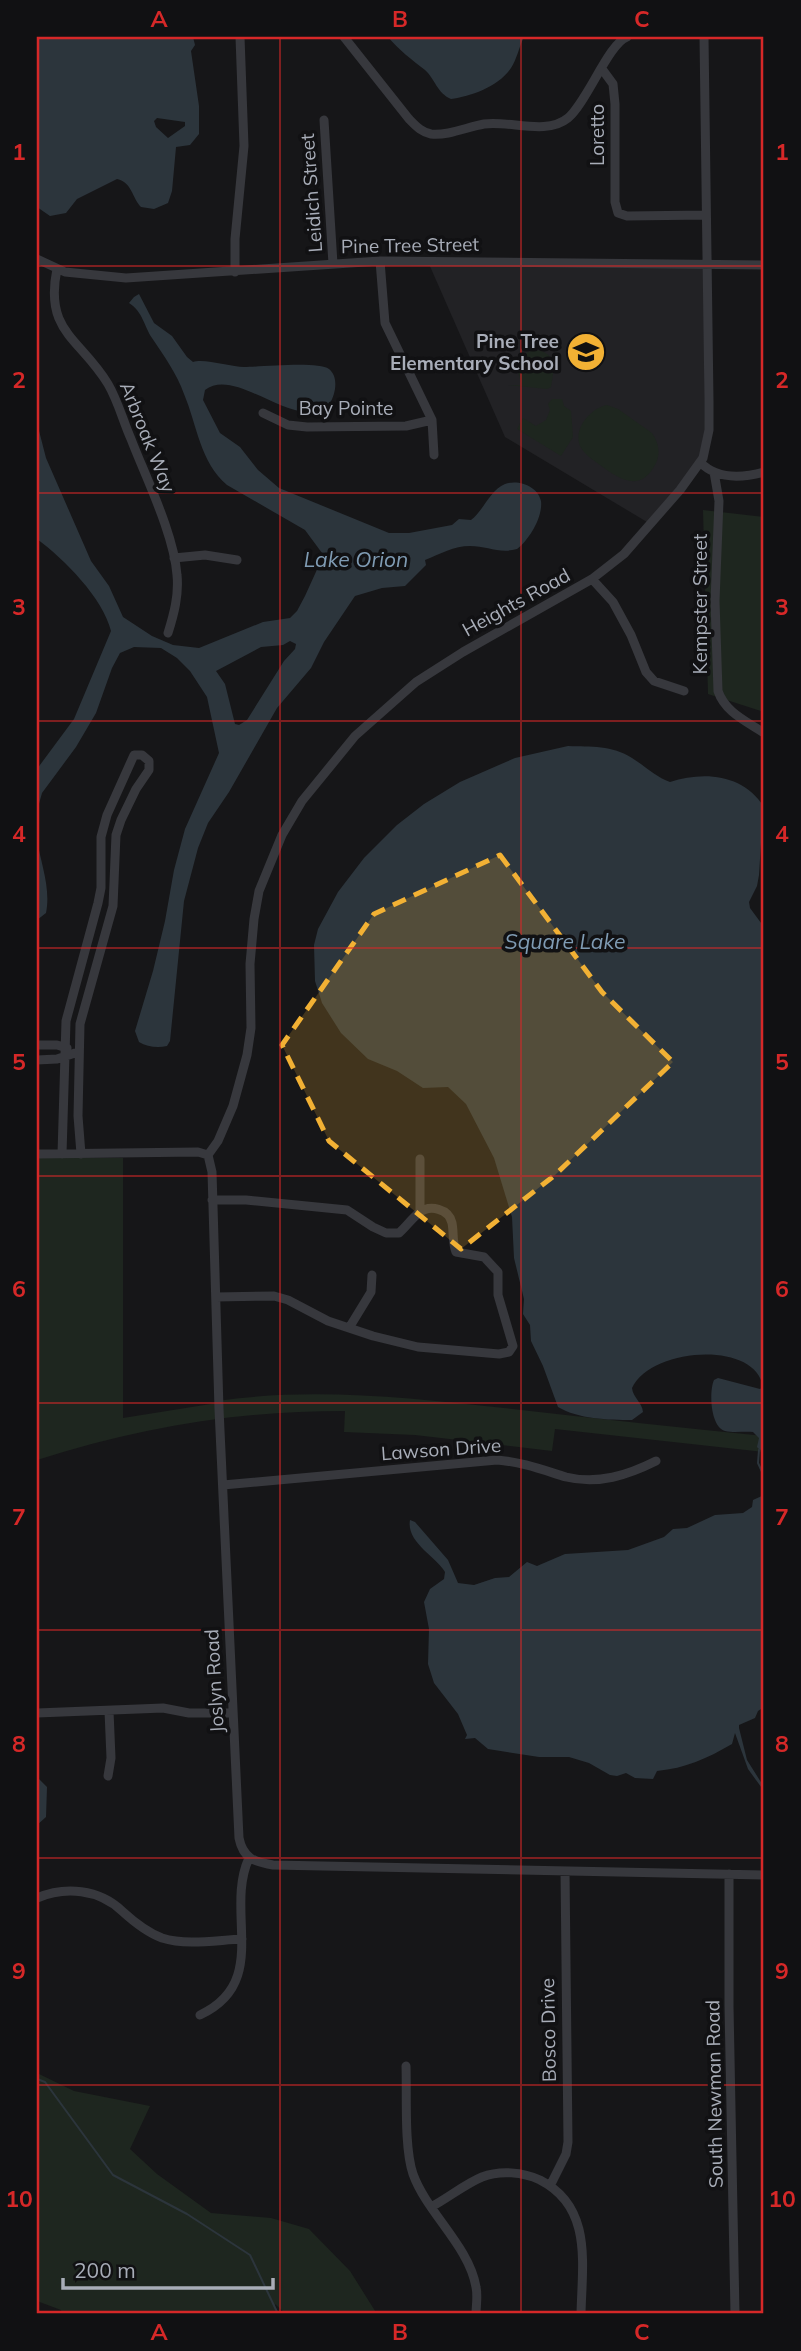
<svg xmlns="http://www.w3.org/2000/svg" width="801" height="2351" font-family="Mulish,sans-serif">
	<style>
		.built { fill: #222225 }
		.green { fill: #1e261f }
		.water { fill: #2c353c; fill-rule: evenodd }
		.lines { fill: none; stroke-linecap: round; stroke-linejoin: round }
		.stream { stroke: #2c353c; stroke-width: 2 }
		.minor { stroke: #37383d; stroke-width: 9 }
		.marked { fill: #f2b134; fill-opacity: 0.2; stroke: #f2b134; stroke-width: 5; stroke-dasharray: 14 9; stroke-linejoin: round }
		.grid { fill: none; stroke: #d62828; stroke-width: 2; stroke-opacity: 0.55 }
		.labels { text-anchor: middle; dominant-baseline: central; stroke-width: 7; stroke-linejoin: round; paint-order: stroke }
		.street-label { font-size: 19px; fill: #a8adb8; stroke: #111113 }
		.poi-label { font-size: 19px; font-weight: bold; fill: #a8adb8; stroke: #111113; text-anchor: end }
		.water-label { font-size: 21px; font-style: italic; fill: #7f9bb3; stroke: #111113 }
		.neatline { fill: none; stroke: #d62828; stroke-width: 2.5 }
		.grid-label { font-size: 23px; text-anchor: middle; font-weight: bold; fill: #d62828 }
	</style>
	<rect width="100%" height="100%" fill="#161618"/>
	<path class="built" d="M 429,264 L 704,267 L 705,437 L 701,455 L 692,471 L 647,522 L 505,437 Z"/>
	<path class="green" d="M 557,348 L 551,387 L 547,389 L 508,385 L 522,385 L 516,366 L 522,355 C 535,347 545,349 554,361 Z
		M 552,399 L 562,399 L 564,406 L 571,411 L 573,437 L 561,456 L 517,429 L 523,418 L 536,426 L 546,420 L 550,410 L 548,404 Z
		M 607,405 L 618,409 L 652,433 C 659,443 661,454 655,465 C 640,493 619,479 600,465 C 593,460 584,454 580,446 C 573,428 591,408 607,405 Z
		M 703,510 L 764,517 L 764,712 L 708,694 Z
		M 37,1158 L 123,1158 L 123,1418 L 217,1403 L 217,1401 C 314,1387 408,1398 504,1408 C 591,1418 678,1427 764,1436 L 764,1452 L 555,1429 L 552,1451 L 415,1435 L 344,1432 L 345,1411 C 235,1411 141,1427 37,1460 Z
		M 37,2073 L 74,2091 L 150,2106 L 130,2149 L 157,2174 L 211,2213 L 271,2218 L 309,2229 L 350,2271 L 377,2314 L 286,2314 L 275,2304 L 275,2314 L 62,2314 L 61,2310 L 37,2301 Z"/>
	<path class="water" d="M 37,37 L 193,37 L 195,45 L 191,51 L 199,106 L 199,134 L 190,145 L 176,147 L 172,191 L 168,203 L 154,209 L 141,207 C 132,198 132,182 117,179 L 77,199 L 66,213 L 50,216 L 37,207 ZM 157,118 L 185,122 L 185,126 L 168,138 L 156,127 L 154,121 Z
		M 388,37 L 524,37 C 519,47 517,59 511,68 C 498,87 471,96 451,99 C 437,93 435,79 425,70 C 412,60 399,50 388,37 Z
		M 139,294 L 154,323 L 172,336 L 187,357 L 193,362 C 204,358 231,367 244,367 C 261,367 318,361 329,369 C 335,374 336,381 335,389 C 334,395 331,404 326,407 C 293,430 236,366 205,390 L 203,400 L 220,433 L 240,447 L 258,470 L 279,488 L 389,533 L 409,533 L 452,525 L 459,519 L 471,520 C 484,510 490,490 505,484 C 518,479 538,486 541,501 C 543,517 529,540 517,549 C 500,554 487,546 470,546 C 454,546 440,554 425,560 L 426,565 L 405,586 L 382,588 L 355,596 L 324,642 L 311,668 L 277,708 L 229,792 L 208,823 L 198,848 L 184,901 L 170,1041 L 167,1046 C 158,1048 147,1047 139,1042 L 135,1031 L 153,971 L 165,921 L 174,870 L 185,829 L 219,753 L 207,697 L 190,671 L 177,658 L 161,648 L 134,647 L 120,653 L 112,668 L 96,713 L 76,747 L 42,793 L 37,811 L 37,769 L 74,719 L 111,631 C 103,598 64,559 37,539 L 37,423 L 46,458 L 91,561 L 109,586 L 123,617 L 152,636 L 173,645 L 199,648 L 263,622 L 290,618 L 297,611 L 305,596 L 320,563 L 322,553 L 305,530 L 227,485 C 200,462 197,425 184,394 C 177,374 164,356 152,338 C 144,326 143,312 129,303 L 134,297 ZM 290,641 L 296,644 L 295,649 L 284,661 L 247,720 L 239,725 L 235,724 L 225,684 L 216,671 L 261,647 L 283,645 Z
		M 568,746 C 591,747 612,745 632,758 C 645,766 656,777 670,782 C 704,771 743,774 764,807 L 764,835 L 761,843 L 759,875 L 757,886 L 749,902 L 750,908 L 764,927 L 764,1448 L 760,1450 L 757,1447 L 759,1438 L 753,1432 C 745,1431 734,1433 725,1431 C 710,1426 709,1391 714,1380 L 718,1378 L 760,1389 L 763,1387 C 756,1340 651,1347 632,1388 C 633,1398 642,1402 643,1412 L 632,1420 C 608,1420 578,1419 558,1407 L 543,1366 L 531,1341 L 530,1325 L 523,1314 L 524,1299 L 514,1258 L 512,1217 L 494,1158 L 466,1104 L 448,1087 L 423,1088 L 397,1071 L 368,1059 L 341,1033 L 322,1003 L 315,981 L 314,945 L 318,929 L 338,892 L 364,858 L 397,825 L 424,804 L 460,782 L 515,758 Z
		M 37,840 C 41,864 51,888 46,913 L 37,920 Z
		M 764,1495 L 764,1707 L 758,1711 L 755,1718 L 739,1725 L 739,1728 L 747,1760 L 764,1787 L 764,1791 L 748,1769 L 735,1733 L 732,1744 C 706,1759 686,1768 657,1771 L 653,1779 L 635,1778 L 626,1773 L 617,1776 L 610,1775 L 589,1763 L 569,1757 L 539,1757 L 488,1749 L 475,1738 L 465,1739 L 467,1735 L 458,1714 L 434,1683 L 428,1664 L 429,1629 L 424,1602 L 430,1589 L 444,1579 L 445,1572 C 435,1556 406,1542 410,1520 L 415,1522 L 448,1560 L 458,1583 L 474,1585 L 495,1578 L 509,1577 L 527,1562 L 537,1566 L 565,1554 L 628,1550 L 664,1537 L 673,1529 L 687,1528 L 715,1515 L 743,1513 L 752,1507 L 753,1500 Z
		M 37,1777 L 47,1787 L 46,1817 L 37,1825 Z"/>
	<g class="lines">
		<path class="stream" d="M 759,1450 L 758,1463 L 764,1476
			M 37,2079 L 45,2082 L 113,2175 L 187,2214 L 250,2255 L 278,2314"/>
		<path class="minor" d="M 344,37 L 409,119 C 416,126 421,132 431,134 C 448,136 467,127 484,124 C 510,120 546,136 568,118 C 587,102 609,43 627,37
			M 602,69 L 613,84 L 615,104 L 615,202 L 618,213 L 627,216 L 706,215
			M 324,120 L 333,264
			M 37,259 L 65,272 L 126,278 L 380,261 L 764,265
			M 380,261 L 385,323 L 432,420 L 434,455
			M 57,269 C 44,332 80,338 108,384 C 118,401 123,421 131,439 C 146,478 174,534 177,575 C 179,595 174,614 168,633
			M 235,272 L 235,239 L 244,146 L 240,37
			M 263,413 L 288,425 L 307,427 L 406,426 L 432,420
			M 700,462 C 717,480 742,478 764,472
			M 714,472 L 719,501 L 715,601 L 718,691 C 725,712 746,721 764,733
			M 174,558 L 205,555 L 237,560
			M 592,579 L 613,602 L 631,635 L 646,672 L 654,681 L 684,691
			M 37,1045 L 57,1045 L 67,1048
			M 37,1060 L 57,1059 L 78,1052
			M 37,1154 L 198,1152 L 208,1155
			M 62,1154 L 66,1021 L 98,903 L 101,888 L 101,837 L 107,815 L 134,755 L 142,755 L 149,761 L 149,770 L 136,789 L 121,820 L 116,835 L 113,906 L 80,1024 L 78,1116 L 81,1154
			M 208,1155 L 218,1141 L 233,1106 L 247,1055 L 251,1028 L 250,964 L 254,919 L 259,891 L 282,835 L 302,801 L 355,736 L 416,682 L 463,652 L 592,579 L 624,554 L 680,490 L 703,458 L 709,430 L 709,401 L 704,37
			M 208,1155 L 212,1172 L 219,1409 L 239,1838 C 243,1858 254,1862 273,1865 L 764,1875
			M 212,1200 L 246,1200 L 347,1210 L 373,1227 L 386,1233 L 399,1233 C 406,1227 412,1218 419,1213 C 430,1204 449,1209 452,1223 C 454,1233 452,1242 456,1252 L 484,1257 L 498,1272 L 498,1295 L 513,1346 L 509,1352 L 499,1354 L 418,1347 L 373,1336 L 328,1321 L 288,1300 L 274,1296 L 216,1297
			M 420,1212 L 420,1159
			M 349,1328 L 371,1292 L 372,1275
			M 223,1485 L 497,1460 C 522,1462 543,1470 566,1477 C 598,1485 628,1475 656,1461
			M 37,1713 L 163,1708 L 189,1713 L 233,1713
			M 108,1776 L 111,1758 L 109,1711
			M 729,1874 L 729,2006 L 735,2314
			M 37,1898 C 65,1886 99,1889 122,1911 C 134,1922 146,1932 162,1938 C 187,1946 217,1940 242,1939
			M 200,2015 C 271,1982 224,1912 249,1858
			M 406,2066 C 407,2096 404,2148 413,2174 C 427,2213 469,2246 476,2287 C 478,2296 476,2306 476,2314
			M 550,2186 L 566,2154 L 568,2142 L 565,1871
			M 431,2207 C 448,2198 465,2184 482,2177 C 500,2170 523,2172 540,2180 C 593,2207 582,2264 581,2314"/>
	</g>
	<path class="marked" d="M 500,855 L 602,992 L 673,1062 L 555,1175 L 461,1249 L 329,1141 L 282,1045 L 374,914 Z"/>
	<path class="grid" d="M 280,37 L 280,2314M 521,37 L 521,2314M 37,266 L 764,266M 37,493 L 764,493M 37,721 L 764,721M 37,948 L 764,948M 37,1176 L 764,1176M 37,1403 L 764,1403M 37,1630 L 764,1630M 37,1858 L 764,1858M 37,2085 L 764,2085"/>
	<defs>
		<g id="school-disc" transform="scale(2.0125)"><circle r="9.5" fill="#f2b134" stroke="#111113"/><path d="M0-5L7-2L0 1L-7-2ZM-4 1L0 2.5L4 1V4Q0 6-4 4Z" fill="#111"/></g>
	</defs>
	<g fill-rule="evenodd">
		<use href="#school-disc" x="586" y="352"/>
	</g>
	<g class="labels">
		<g class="street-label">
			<text transform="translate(597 135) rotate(-90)">Loretto</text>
			<text transform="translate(311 193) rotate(-94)">Leidich Street</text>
			<text transform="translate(410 245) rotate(-1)">Pine Tree Street</text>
			<text x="346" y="408">Bay Pointe</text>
			<text transform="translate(148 437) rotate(68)">Arbroak Way</text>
			<text transform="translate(516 602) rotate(-29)">Heights Road</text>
			<text transform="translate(700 604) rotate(-90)">Kempster Street</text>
			<text transform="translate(441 1449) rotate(-4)">Lawson Drive</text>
			<text transform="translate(214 1681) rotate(-93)">Joslyn Road</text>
			<text transform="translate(548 2030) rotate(-91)">Bosco Drive</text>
			<text transform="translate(714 2094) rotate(-91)">South Newman Road</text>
		</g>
		<g class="poi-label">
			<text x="559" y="341">Pine Tree<tspan x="559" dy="22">Elementary School</tspan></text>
		</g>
		<g class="water-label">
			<text x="356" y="559">Lake Orion</text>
			<text x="565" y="941">Square Lake</text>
		</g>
	</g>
	<rect width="801" height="2351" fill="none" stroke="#111113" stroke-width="77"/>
	<path d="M63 2278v10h210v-10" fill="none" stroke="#a8adb8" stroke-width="3.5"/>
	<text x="74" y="2278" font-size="21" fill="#a8adb8" stroke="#111113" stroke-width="5" paint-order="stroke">200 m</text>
	<rect x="38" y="38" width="724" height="2274" class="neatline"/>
	<g class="grid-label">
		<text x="159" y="27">A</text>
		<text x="400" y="27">B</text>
		<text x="642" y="27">C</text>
		<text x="19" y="160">1</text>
		<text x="782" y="160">1</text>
		<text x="19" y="388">2</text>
		<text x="782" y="388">2</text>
		<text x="19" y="615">3</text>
		<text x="782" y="615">3</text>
		<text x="19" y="842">4</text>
		<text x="782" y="842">4</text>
		<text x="19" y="1070">5</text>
		<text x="782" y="1070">5</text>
		<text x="19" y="1297">6</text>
		<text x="782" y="1297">6</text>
		<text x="19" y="1525">7</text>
		<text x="782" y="1525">7</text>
		<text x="19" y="1752">8</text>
		<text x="782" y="1752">8</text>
		<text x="19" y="1979">9</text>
		<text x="782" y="1979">9</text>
		<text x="19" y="2207">10</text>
		<text x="782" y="2207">10</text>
		<text x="159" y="2340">A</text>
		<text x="400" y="2340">B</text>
		<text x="642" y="2340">C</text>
	</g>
</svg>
